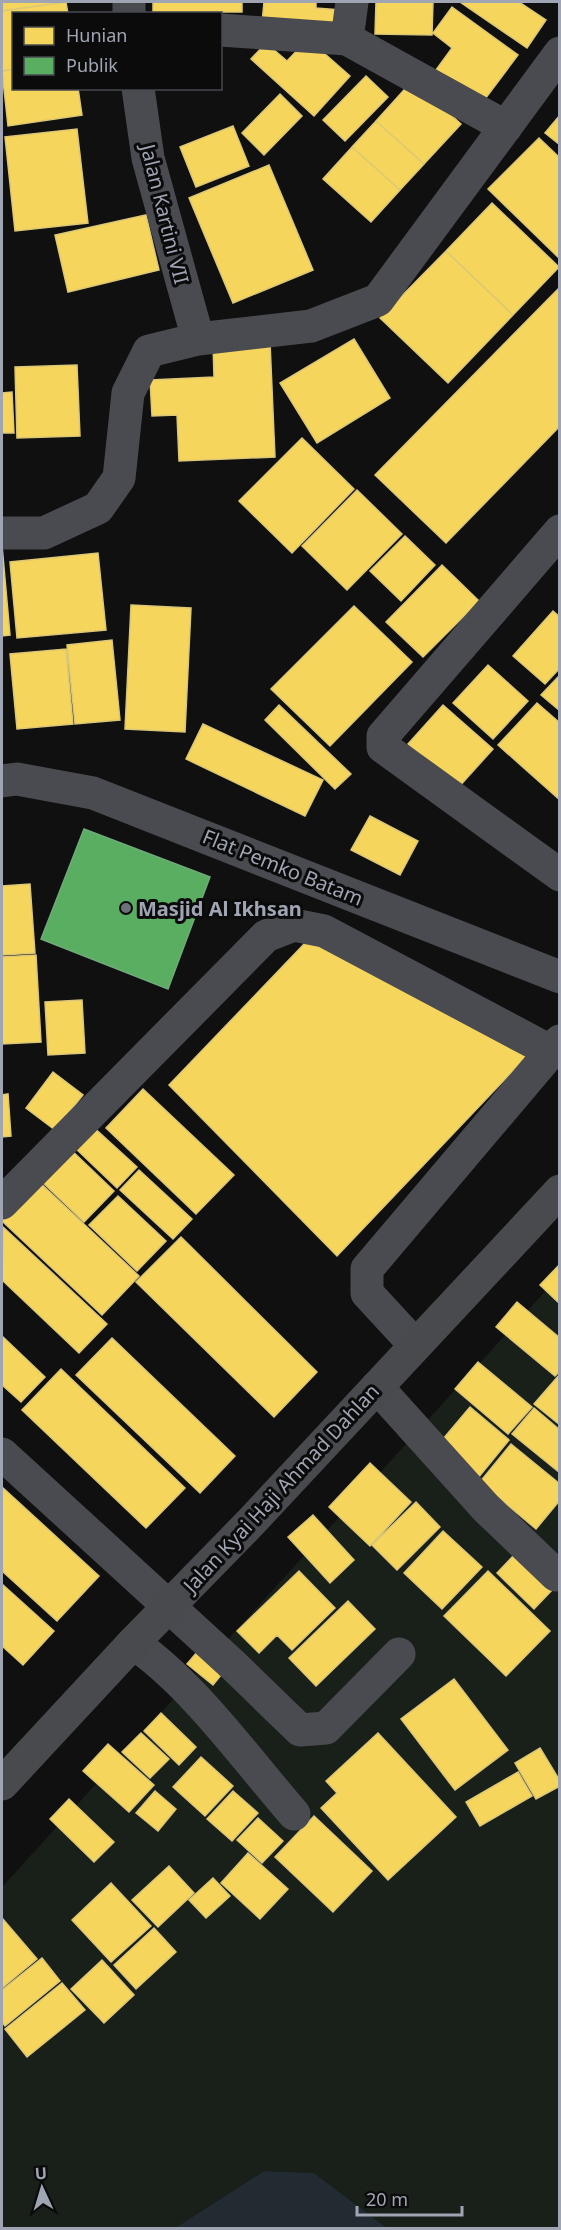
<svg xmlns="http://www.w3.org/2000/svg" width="561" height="2230" font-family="'Noto Sans',sans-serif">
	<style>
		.green { fill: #191f19 }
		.water { fill: #232b32 }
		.homes { fill: #f6d55c; stroke: #dcc776; stroke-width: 1.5 }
		.public { fill: #5aae61; stroke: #6fab7a; stroke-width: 1.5 }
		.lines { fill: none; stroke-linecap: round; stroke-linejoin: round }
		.minor { stroke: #4a4b50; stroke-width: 33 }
		.secondary { stroke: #484a4e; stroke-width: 33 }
		.poi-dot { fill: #6d717a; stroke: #0b0b0c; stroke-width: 2 }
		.labels { text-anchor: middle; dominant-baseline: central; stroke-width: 6; stroke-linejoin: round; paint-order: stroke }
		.street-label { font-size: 20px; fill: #9fa5b3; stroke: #0b0b0c }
		.poi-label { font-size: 20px; font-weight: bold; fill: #9fa5b3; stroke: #0b0b0c; text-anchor: start }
	</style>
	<rect width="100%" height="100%" fill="#101010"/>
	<path class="green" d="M 559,1276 L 559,2228 L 387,2228 L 314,2173 L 264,2171 L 175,2228 L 2,2228 L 2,1887 Z"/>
	<path class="water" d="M 264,2171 L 314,2173 L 387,2228 L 175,2228 Z"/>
	<path class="homes" d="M 2,2 L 66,2 L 2,11 Z
		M 66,2 L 68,14 L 14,14 L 14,69 L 2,71 L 2,11 Z
		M 153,2 L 242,2 L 242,12 L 153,12 Z
		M 264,2 L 316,2 L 316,8 L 341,10 L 339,31 L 262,23 Z
		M 376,2 L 433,2 L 432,35 L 375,34 Z
		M 460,2 L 519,2 L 546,20 L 527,48 Z
		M 452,7 L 518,55 L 479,107 L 433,74 L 452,48 L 433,33 Z
		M 308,39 L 350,76 L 314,116 L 251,59 L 266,43 L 287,61 Z
		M 14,69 L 14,88 L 78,88 L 82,115 L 8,126 L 2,71 Z
		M 366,76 L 388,97 L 345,141 L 323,120 Z
		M 413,80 L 461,124 L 424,164 L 376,121 Z
		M 280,94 L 302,116 L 264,155 L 242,133 Z
		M 560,115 L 560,145 L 545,133 Z
		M 376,121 L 424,164 L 400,190 L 352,147 Z
		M 233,126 L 249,166 L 196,187 L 180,147 Z
		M 77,129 L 88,223 L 15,231 L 5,137 Z
		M 539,138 L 560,158 L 560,259 L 488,189 Z
		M 352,147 L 400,190 L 371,222 L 323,179 Z
		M 269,165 L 313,270 L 233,303 L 189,198 Z
		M 492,203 L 559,267 L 513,315 L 446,251 Z
		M 146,215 L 159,270 L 68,292 L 55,235 Z
		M 446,251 L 513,315 L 448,383 L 380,318 Z
		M 560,287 L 560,426 L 446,543 L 375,475 Z
		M 354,339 L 390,398 L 317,443 L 280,383 Z
		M 270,342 L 275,457 L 179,461 L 177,415 L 152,416 L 150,380 L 214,377 L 213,344 Z
		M 77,365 L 80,436 L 17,438 L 15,367 Z
		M 12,392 L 14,433 L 2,433 L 2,393 Z
		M 302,438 L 354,489 L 292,553 L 239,501 Z
		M 357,490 L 402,534 L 347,590 L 302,546 Z
		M 405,536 L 435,565 L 401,601 L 370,571 Z
		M 2,545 L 10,635 L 2,636 Z
		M 98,553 L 106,630 L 17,638 L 10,562 Z
		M 442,565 L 479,601 L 423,657 L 386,622 Z
		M 131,605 L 191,608 L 185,732 L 125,729 Z
		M 354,606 L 412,662 L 330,746 L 271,689 Z
		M 553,611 L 560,617 L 560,668 L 545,684 L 513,656 Z
		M 112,640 L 120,720 L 75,724 L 67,645 Z
		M 66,649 L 73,724 L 17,729 L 10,654 Z
		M 488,665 L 528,701 L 493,739 L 453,703 Z
		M 560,675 L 560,711 L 541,695 Z
		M 537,703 L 560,723 L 560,800 L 498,745 Z
		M 279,705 L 351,774 L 335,789 L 265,720 Z
		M 443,705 L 493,749 L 457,789 L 408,744 Z
		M 203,724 L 323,780 L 305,816 L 186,759 Z
		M 370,816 L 418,841 L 400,875 L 351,850 Z
		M 30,884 L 35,953 L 2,955 L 2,886 Z
		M 308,940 L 529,1054 L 337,1256 L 169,1085 Z
		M 36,955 L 41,1042 L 2,1044 L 2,957 Z
		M 82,1000 L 85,1053 L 48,1055 L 45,1002 Z
		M 53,1072 L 83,1095 L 55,1130 L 26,1108 Z
		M 143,1089 L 234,1175 L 196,1214 L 106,1128 Z
		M 8,1094 L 11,1136 L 2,1137 L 2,1095 Z
		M 90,1124 L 137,1167 L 117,1188 L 71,1144 Z
		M 67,1146 L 114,1191 L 84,1222 L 37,1177 Z
		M 139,1170 L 192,1219 L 173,1239 L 120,1190 Z
		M 37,1180 L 139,1276 L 102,1315 L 2,1221 L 2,1217 Z
		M 118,1196 L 166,1241 L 137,1271 L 89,1225 Z
		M 3,1227 L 107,1324 L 79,1353 L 2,1280 Z
		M 181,1237 L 317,1372 L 274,1417 L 136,1282 Z
		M 560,1264 L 560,1304 L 540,1285 Z
		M 517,1302 L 560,1338 L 560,1371 L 555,1376 L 496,1327 Z
		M 2,1336 L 45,1377 L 21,1402 L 2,1385 Z
		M 112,1338 L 235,1456 L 200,1493 L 76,1375 Z
		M 478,1362 L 532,1407 L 508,1434 L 455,1389 Z
		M 61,1369 L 185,1488 L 146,1528 L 22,1410 Z
		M 560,1374 L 560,1425 L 534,1404 Z
		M 470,1407 L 509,1440 L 478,1478 L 438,1445 Z
		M 534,1408 L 560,1430 L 560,1473 L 512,1434 Z
		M 511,1444 L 560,1484 L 560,1500 L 536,1529 L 480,1482 Z
		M 370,1463 L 411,1502 L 370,1546 L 329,1507 Z
		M 2,1487 L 99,1576 L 57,1621 L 2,1571 Z
		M 416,1502 L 440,1527 L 397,1570 L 372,1545 Z
		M 313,1515 L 354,1560 L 330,1583 L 288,1537 Z
		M 443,1531 L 482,1567 L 442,1609 L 404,1573 Z
		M 517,1552 L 554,1588 L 534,1609 L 497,1573 Z
		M 299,1571 L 335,1608 L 292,1650 L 277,1635 L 259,1653 L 237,1631 Z
		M 488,1571 L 550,1631 L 506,1676 L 444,1616 Z
		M 2,1584 L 54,1631 L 23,1665 L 2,1646 Z
		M 348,1601 L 375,1629 L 316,1686 L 289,1658 Z
		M 204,1644 L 230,1664 L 213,1685 L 187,1664 Z
		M 454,1679 L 508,1750 L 455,1790 L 401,1719 Z
		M 161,1713 L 196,1747 L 179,1765 L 144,1731 Z
		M 141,1733 L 169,1759 L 150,1778 L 122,1752 Z
		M 378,1733 L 456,1817 L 388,1880 L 321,1808 L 337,1793 L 326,1781 Z
		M 108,1744 L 154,1785 L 129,1812 L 83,1771 Z
		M 540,1748 L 560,1781 L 560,1786 L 536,1799 L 515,1763 Z
		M 201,1757 L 233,1786 L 205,1816 L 173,1787 Z
		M 518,1772 L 532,1796 L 480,1826 L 466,1802 Z
		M 155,1791 L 176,1809 L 158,1831 L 136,1813 Z
		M 233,1791 L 258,1813 L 232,1841 L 207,1819 Z
		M 69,1799 L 114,1842 L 94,1862 L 50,1819 Z
		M 314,1816 L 372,1871 L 333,1912 L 275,1857 Z
		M 258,1818 L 283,1841 L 262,1863 L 237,1840 Z
		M 248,1853 L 288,1889 L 260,1919 L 221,1883 Z
		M 169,1866 L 194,1893 L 158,1927 L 132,1900 Z
		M 213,1878 L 230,1896 L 206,1918 L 189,1900 Z
		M 111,1883 L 151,1926 L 111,1962 L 72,1920 Z
		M 2,1918 L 37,1959 L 2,1988 Z
		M 154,1928 L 176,1952 L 136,1989 L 114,1965 Z
		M 42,1958 L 60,1981 L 5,2026 L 2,2022 L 2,1990 Z
		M 102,1960 L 134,1995 L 104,2023 L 71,1989 Z
		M 62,1983 L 85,2010 L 27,2057 L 5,2029 Z"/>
	<path class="public" d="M 84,829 L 210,877 L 168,989 L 41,939 Z"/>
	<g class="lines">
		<path class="minor" d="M 129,14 L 129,2
			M 220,30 L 347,39 L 506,127
			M 347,39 L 352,2
			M 138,88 L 148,158 L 198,339
			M 560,531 L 383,736 L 383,747 L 560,875
			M 2,533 L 44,533 L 98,508 L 119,478 L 128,393 L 149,351 L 198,339 L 311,326 L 378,300 L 560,53
			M 2,781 L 17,779 L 93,793 L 560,977
			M 2,1203 L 266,936 L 294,925 L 324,931 L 550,1051
			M 415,1345 L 367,1293 L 367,1269 L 560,1041
			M 377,1387 L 486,1508 L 556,1575
			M 2,1454 L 234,1666 L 300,1730 L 326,1728 L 399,1654
			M 133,1643 C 193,1684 246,1759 294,1814"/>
		<path class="secondary" d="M 2,1784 L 133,1643 L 251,1522 L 560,1191"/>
	</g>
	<circle class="poi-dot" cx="126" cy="908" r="6"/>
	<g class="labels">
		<g class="street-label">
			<text transform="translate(165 214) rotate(76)">Jalan Kartini VII</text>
			<text transform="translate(283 867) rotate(22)">Flat Pemko Batam</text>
			<text transform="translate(281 1488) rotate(-47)">Jalan Kyai Haji Ahmad Dahlan</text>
		</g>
		<g class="poi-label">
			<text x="138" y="908">Masjid Al Ikhsan</text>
		</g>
	</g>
	<rect width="561" height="2230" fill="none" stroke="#9fa5b3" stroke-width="6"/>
	<rect x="12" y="12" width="210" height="78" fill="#0b0b0c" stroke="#46494f" stroke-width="1.5"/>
	<rect x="24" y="27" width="30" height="18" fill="#f6d55c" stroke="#46494f" stroke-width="1.5"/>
	<text x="66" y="42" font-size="18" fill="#9fa5b3">Hunian</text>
	<rect x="24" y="57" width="30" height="18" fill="#5aae61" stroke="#46494f" stroke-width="1.5"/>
	<text x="66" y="72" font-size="18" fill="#9fa5b3">Publik</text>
	<g transform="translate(42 2188) rotate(356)" stroke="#0b0b0c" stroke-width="4.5" paint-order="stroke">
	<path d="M0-4.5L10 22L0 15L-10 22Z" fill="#9fa5b3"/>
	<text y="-9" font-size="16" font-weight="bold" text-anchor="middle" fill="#9fa5b3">U</text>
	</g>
	<path d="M357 2206v9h105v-9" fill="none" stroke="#9fa5b3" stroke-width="3"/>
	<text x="366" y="2206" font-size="18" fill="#9fa5b3" stroke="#0b0b0c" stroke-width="4.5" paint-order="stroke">20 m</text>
</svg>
